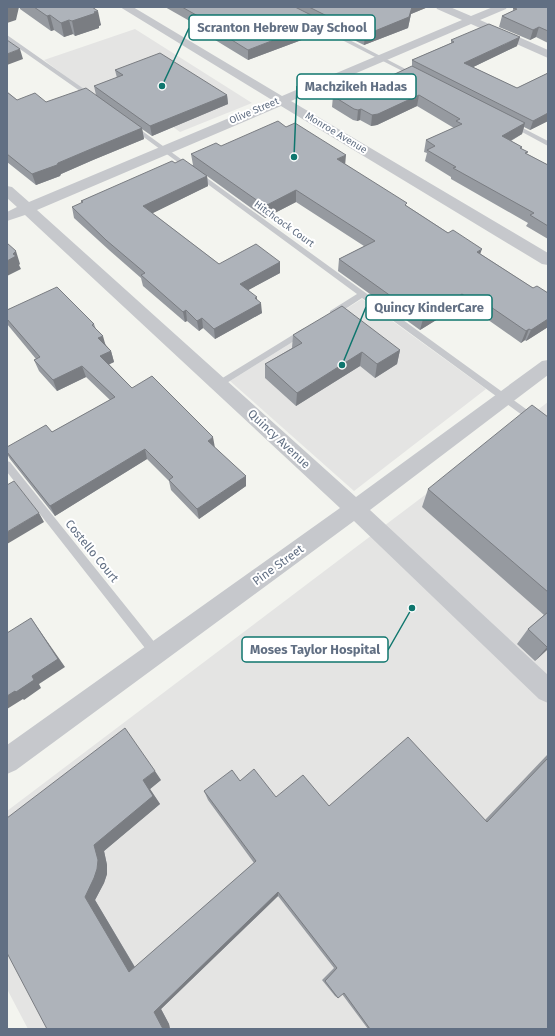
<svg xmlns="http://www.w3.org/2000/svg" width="555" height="1036" font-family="'Fira Sans',sans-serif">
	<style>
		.built { fill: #e4e4e3 }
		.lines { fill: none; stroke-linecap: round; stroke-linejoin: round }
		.service { fill: #c6c8cc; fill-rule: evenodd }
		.minor { fill: #c6c8cc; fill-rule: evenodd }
		.wall { fill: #969aa0 }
		.shaded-wall { fill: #7a7d82 }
		.building { fill: #aeb3ba; stroke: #7a7d82 }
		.labels { text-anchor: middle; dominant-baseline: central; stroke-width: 4; stroke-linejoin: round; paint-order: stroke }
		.far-street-label { font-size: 10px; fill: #616f83; stroke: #fff }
		.street-label { font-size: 12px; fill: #616f83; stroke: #fff }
		.leader { fill: none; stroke: #0f766e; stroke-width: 1.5 }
		.callout-dot { fill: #0f766e; stroke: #fff; stroke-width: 1.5 }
		.callout { fill: #fff; stroke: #0f766e; stroke-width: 1.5 }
		.callout-label { font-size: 13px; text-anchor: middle; font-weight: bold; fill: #616f83 }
	</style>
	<rect width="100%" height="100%" fill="#f3f4ef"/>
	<path class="built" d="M 135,29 L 252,103 L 180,132 L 136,100 L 110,110 L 44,60 Z
		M 362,299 L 486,389 L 354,491 L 230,381 Z
		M 548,402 L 548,1029 L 28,1029 L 7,989 L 7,811 Z"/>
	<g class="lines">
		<path class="service" d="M 309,21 L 313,21 L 419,76 L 414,77 L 309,23 Z
			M 7,35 L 94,96 L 94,98 L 90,98 L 7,40 Z
			M 513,123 L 548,141 L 548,146 L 511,126 L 511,124 Z
			M 130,125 L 134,125 L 548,425 L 548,434 L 362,298 L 336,315 L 330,315 L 330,311 L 357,294 L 130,127 Z
			M 304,328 L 307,329 L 308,331 L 307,333 L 222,386 L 216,386 L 215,384 L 216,382 Z
			M 7,461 L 10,462 L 160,649 L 162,653 L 160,657 L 156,658 L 152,657 L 7,472 Z"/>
		<path class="minor" d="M 120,7 L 133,7 L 282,96 L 462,20 L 437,9 L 436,7 L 450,7 L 471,16 L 493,7 L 507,7 L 506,9 L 480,20 L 548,50 L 548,58 L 471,24 L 291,101 L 548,253 L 548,265 L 542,264 L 281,106 L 37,210 L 356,497 L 542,361 L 548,360 L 548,375 L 370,510 L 548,675 L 548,703 L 539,699 L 354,521 L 16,770 L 7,774 L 7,745 L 340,508 L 25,215 L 7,221 L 7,212 L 17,207 L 7,198 L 7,186 L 12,187 L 29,202 L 272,100 Z"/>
	</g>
	<path class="wall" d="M 20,7 L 92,7 L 101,25 L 99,26 L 99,28 L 75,36 L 73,34 L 64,37 L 54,30 L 51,31 L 20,9 Z
		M 165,7 L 428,7 L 411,14 L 408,28 L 364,45 L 323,25 L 323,32 L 248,60 L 202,32 L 202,28 Z
		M 548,7 L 548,43 L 536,37 L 530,40 L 499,27 L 502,16 L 513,11 L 513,8 Z
		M 451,40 L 517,46 L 473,67 L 517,88 L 548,73 L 548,121 L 530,130 L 524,127 L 522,134 L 511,141 L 522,147 L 521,148 L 527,154 L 548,165 L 548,239 L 526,226 L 528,223 L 451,179 L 451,177 L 425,161 L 427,153 L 424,152 L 426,140 L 454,128 L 417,106 L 377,125 L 371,126 L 360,120 L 357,121 L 353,120 L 332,107 L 333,96 L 367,87 L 412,67 L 412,60 L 451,43 Z
		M 115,70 L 227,95 L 228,104 L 152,136 L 142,129 L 144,139 L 93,160 L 61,174 L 60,176 L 36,185 L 7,162 L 7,92 L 17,100 L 46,102 L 96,95 L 94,86 L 117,78 Z
		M 221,146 L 345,164 L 407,206 L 533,288 L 548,293 L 548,327 L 526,341 L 525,340 L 521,343 L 484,317 L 481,316 L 477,319 L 459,306 L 420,330 L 338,271 L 339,259 L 364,246 L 296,202 L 265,218 L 207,176 L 208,186 L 152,213 L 219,264 L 280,262 L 280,273 L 248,290 L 257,299 L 262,313 L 215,339 L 203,328 L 199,331 L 187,321 L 185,322 L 143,286 L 141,278 L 109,250 L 74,218 L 72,207 L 82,203 L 81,201 L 175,163 L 193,165 L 191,154 Z
		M 7,310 L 94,324 L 96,329 L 106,345 L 111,351 L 114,362 L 109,364 L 132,388 L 214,447 L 246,476 L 246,486 L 199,519 L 171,490 L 169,481 L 147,459 L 55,516 L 10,459 L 7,454 L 7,447 L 52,432 L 110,400 L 86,377 L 57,391 L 39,371 L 34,360 L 36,359 L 7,324 Z
		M 293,335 L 400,350 L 397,364 L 375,378 L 360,366 L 296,406 L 265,378 L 265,364 L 292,348 Z
		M 548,417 L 548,649 L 535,661 L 517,644 L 528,629 L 544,615 L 422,507 L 428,489 Z
		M 548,754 L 548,1029 L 368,1029 L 342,994 L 338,998 L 335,996 L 322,980 L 334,968 L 278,896 L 161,1009 L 169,1024 L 170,1029 L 47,1029 L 7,818 L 161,780 L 150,789 L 160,804 L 104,851 L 107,865 L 107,874 L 104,883 L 95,900 L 135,967 L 254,863 L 208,800 L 204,791 L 240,781 L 276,797 L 329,806 L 485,820 Z"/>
	<path class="shaded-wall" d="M 9,7 L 19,7 L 16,20 L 7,23 L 7,8 Z
		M 412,7 L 428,7 L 411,14 L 408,28 L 364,45 L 365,35 Z
		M 98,11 L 101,25 L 99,26 L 99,28 L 75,36 L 72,21 Z
		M 50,15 L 54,30 L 51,31 L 47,16 Z
		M 69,20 L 73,34 L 64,37 L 61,23 Z
		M 323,21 L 323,32 L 248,60 L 248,50 Z
		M 539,27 L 536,37 L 530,40 L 533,30 Z
		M 520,37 L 517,46 L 463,72 L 464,63 Z
		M 20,49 L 23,59 L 7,65 L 7,54 Z
		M 227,95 L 228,104 L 152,136 L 150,126 Z
		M 419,95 L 417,106 L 377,125 L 371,126 L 372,115 Z
		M 361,109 L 360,120 L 357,121 L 358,110 Z
		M 548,113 L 548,121 L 530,130 L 533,121 Z
		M 525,123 L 522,134 L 499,147 L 502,136 Z
		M 142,128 L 144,139 L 93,160 L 61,174 L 60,176 L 36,185 L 32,174 L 91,149 Z
		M 346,155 L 345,166 L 337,159 Z
		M 207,176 L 208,186 L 145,217 L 143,206 Z
		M 296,190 L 296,202 L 265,218 L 265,206 Z
		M 482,249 L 478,260 L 477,252 Z
		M 16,251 L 20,264 L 19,265 L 21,269 L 7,276 L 7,261 L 13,254 Z
		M 280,262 L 280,273 L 241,294 L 240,284 Z
		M 462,294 L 459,306 L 420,330 L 423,319 Z
		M 257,297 L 257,305 L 261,303 L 262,313 L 215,339 L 214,329 Z
		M 485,305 L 481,316 L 477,319 L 480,307 Z
		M 186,310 L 187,321 L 185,322 L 183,312 Z
		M 202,318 L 203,328 L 199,331 L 197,321 Z
		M 548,319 L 548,327 L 526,341 L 531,330 Z
		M 529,329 L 525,340 L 521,343 L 526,331 Z
		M 103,336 L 106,347 L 98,338 Z
		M 400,350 L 397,364 L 375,378 L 377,364 Z
		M 111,351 L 114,362 L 104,367 L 100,356 Z
		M 362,352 L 360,366 L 296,406 L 297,393 Z
		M 82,366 L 86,377 L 57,391 L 53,380 Z
		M 213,437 L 215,448 L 208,441 Z
		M 145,449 L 147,459 L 55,516 L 50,506 Z
		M 246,476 L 246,486 L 199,519 L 197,509 Z
		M 39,513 L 44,522 L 7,544 L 7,532 Z
		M 31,618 L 65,667 L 39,684 L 41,688 L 24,700 L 23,699 L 7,709 L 7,696 L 32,676 Z
		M 548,646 L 548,649 L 535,661 Z
		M 155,771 L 161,780 L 150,789 L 160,804 L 104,851 L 107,865 L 107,874 L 104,883 L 95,900 L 137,971 L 129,972 L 85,897 L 94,845 L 143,780 Z
		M 278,892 L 278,896 L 161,1009 L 169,1024 L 170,1029 L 163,1029 L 154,1012 Z"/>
	<path class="building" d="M 34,7 L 92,7 L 98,11 L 94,12 L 96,13 L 72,21 L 69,20 L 61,23 L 50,15 L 47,16 Z
		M 182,7 L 295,7 L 323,21 L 248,50 L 201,21 L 205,20 Z
		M 309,7 L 412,7 L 409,17 L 365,35 Z
		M 515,7 L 548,7 L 548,31 L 539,27 L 533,30 L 502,16 L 517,9 L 513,8 Z
		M 489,24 L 520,37 L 464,63 L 517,88 L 548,73 L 548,113 L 533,121 L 412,60 L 454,42 L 451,40 Z
		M 7,40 L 20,49 L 7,54 Z
		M 160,53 L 227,95 L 150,126 L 94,86 L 123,75 L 115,70 Z
		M 412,66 L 525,123 L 502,136 L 522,147 L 520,148 L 528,152 L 525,153 L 548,165 L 548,226 L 530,215 L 534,213 L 453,168 L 456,167 L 427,150 L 435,146 L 426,140 L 462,124 L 456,121 L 460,119 L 419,95 L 378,114 L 372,115 L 361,109 L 358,110 L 354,109 L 333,96 L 361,83 L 367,87 Z
		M 86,88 L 142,128 L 91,149 L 58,163 L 57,165 L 32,174 L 7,154 L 7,92 L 17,100 L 35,93 L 46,102 Z
		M 278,121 L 286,127 L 295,123 L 346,155 L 337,159 L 407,203 L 405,205 L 448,233 L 453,230 L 482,249 L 477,252 L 533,288 L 537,286 L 548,293 L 548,319 L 531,330 L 529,329 L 526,331 L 488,305 L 485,305 L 480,307 L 462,294 L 423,319 L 339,259 L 375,241 L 296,190 L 265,206 L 191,154 L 216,143 L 221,146 Z
		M 183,159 L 207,176 L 143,206 L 219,264 L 256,244 L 280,262 L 240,284 L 257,297 L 255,298 L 261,303 L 214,329 L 202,318 L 197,321 L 186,310 L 183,312 L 141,275 L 145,273 L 106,240 L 72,207 L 83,202 L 81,201 L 172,161 L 175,163 Z
		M 7,243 L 16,251 L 13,254 L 16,256 L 7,261 Z
		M 57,287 L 94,324 L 92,325 L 103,336 L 98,338 L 111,351 L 100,356 L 132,388 L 152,376 L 213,437 L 208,441 L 246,476 L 197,509 L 169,480 L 173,477 L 145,449 L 50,506 L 7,452 L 7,447 L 46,425 L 52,432 L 115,397 L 82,366 L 53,380 L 34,360 L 40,357 L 7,319 L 7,310 Z
		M 342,306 L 400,350 L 377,364 L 362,352 L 297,393 L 265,364 L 302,343 L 293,335 Z
		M 532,405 L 548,417 L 548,592 L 428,489 Z
		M 14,481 L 39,513 L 7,532 L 7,485 Z
		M 548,612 L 548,646 L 547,647 L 528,629 Z
		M 31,618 L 58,659 L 32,676 L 34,680 L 16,692 L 15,691 L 7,696 L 7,633 Z
		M 125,728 L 155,771 L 143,780 L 153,796 L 94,845 L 98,860 L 97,869 L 94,878 L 85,897 L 129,972 L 256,861 L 204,791 L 232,770 L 240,781 L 254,769 L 276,797 L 303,775 L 329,806 L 408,737 L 487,822 L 548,758 L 548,1029 L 370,1029 L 344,993 L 338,998 L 325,981 L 337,968 L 278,892 L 154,1012 L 163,1029 L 47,1029 L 7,953 L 7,818 Z"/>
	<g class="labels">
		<g class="far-street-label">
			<text transform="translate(254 111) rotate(-23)">Olive Street</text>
			<text transform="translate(336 133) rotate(31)">Monroe Avenue</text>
			<text transform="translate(284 224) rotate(36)">Hitchcock Court</text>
		</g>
		<g class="street-label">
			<text transform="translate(279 439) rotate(43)">Quincy Avenue</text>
			<text transform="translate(92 551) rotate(51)">Costello Court</text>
			<text transform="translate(278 565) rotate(-36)">Pine Street</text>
		</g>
	</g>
	<path class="leader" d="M162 86L189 28M294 157L297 86M342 365L366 307M412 608L388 650"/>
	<g class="callout-dot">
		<circle cx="162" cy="86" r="4"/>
		<circle cx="294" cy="157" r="4"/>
		<circle cx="342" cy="365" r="4"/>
		<circle cx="412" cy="608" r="4"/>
	</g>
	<g class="callout">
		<rect x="189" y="15" width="186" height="25" rx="4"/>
		<rect x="297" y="74" width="119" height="25" rx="4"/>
		<rect x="366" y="295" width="126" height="25" rx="4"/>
		<rect x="242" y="637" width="146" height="25" rx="4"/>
	</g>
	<g class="callout-label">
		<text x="282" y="32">Scranton Hebrew Day School</text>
		<text x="356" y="91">Machzikeh Hadas</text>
		<text x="429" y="312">Quincy KinderCare</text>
		<text x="315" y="654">Moses Taylor Hospital</text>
	</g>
	<rect width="555" height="1036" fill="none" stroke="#616f83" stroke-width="16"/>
</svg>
